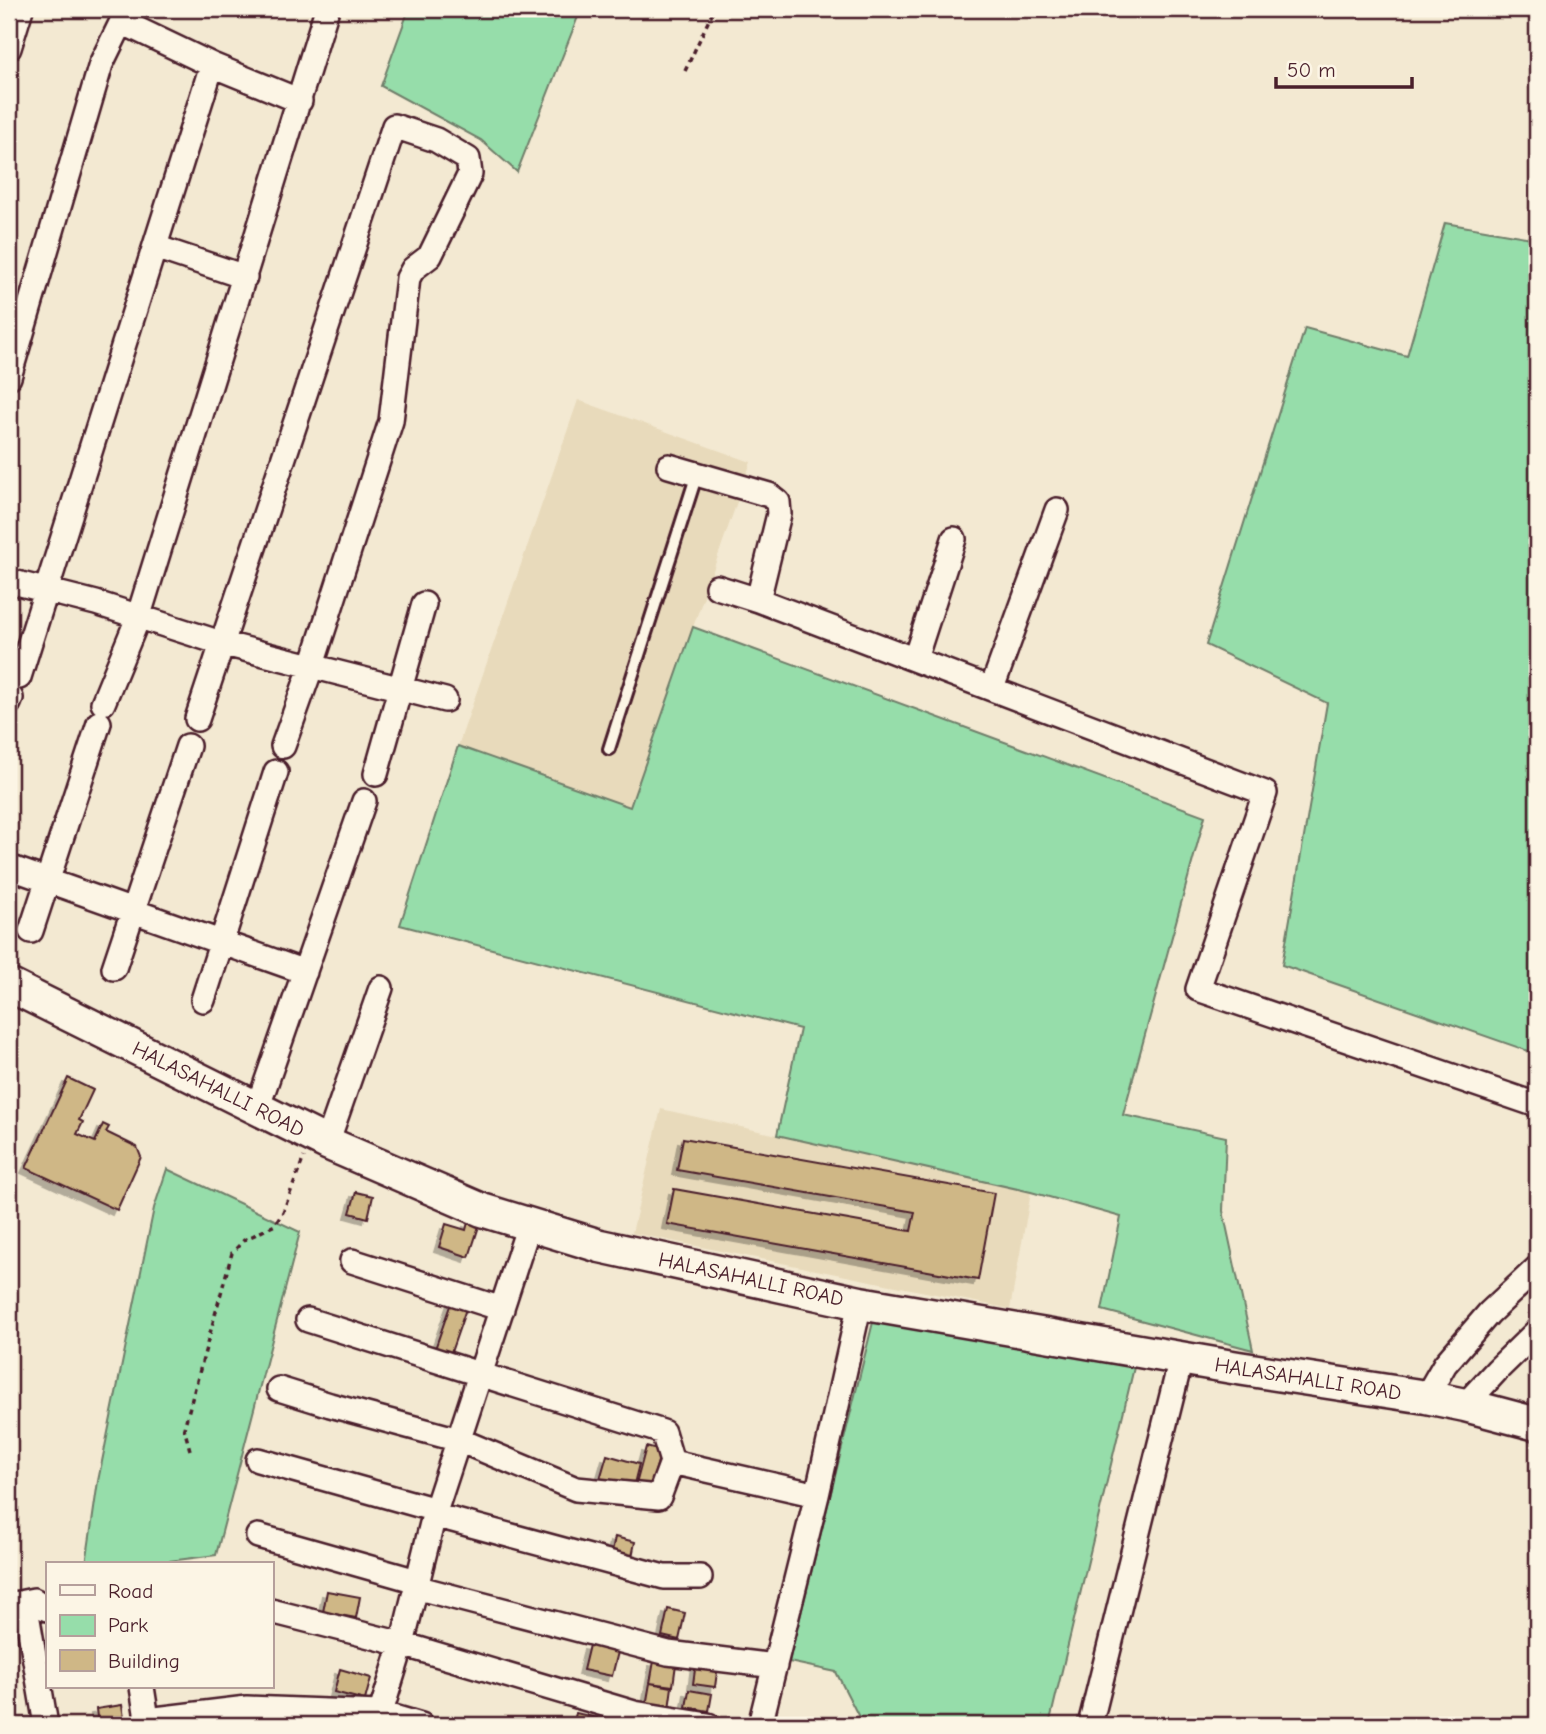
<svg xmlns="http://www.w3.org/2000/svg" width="1546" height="1734" font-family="'Comic Neue',sans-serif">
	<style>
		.built { fill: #e8dabb }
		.green { fill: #96ddaa; stroke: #707e6a; stroke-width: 2 }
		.building { fill: #cfb786; stroke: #4a1f2b; stroke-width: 2; filter: url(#shadow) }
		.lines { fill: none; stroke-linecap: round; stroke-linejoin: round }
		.service-casing { stroke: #4a1f2b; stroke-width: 16 }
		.minor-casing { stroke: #4a1f2b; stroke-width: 28 }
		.secondary-casing { stroke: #4a1f2b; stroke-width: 37 }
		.path { stroke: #4a1f2b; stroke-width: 3.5; stroke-dasharray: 5 5; stroke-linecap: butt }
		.service { stroke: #fcf5e5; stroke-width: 10 }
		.minor { stroke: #fcf5e5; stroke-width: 23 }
		.secondary { stroke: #fcf5e5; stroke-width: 32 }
		.labels { text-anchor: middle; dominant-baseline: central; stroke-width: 5; stroke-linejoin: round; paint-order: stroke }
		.street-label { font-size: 21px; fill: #4a1f2b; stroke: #fcf5e5 }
	</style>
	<defs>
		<filter id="shadow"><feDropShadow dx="-5" dy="5" stdDeviation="0" flood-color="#0004"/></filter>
	</defs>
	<rect width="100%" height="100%" fill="#f3e9d2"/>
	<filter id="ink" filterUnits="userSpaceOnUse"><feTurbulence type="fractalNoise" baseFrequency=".0143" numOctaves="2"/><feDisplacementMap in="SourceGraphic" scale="14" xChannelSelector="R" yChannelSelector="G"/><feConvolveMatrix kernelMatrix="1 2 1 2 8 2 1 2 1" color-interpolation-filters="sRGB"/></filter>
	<g filter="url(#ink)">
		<path class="built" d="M 578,400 L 751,462 L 630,807 L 458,746 Z
			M 661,1109 L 1031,1192 L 1010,1309 L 632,1233 Z"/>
		<path class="green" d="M 409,9 L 581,9 L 517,172 L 481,140 L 381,86 Z
			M 1445,223 L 1537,239 L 1537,1054 L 1282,965 L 1327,703 L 1206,645 L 1305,328 L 1407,356 Z
			M 693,627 L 1205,816 L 1123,1115 L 1226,1137 L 1223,1211 L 1253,1350 L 1102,1310 L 1121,1217 L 1031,1192 L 777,1135 L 800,1029 L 400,925 L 458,746 L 630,807 Z
			M 167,1169 L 300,1232 L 216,1555 L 146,1564 L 86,1564 L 98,1481 L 154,1208 Z
			M 876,1310 L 1136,1359 L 1049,1725 L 863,1725 L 836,1672 L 789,1662 Z"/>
		<path class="building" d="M 68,1078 L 93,1090 L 79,1120 L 83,1122 L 77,1134 L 95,1142 L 103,1124 L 109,1127 L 106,1132 L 137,1147 L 141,1157 L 117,1210 L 26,1168 Z
			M 683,1138 L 994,1193 L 978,1280 L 667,1224 L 674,1189 L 911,1231 L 915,1212 L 677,1170 Z
			M 356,1192 L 373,1196 L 368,1218 L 350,1213 Z
			M 468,1222 L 479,1226 L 469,1257 L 439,1247 L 446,1224 L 466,1230 Z
			M 452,1300 L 467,1306 L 450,1355 L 435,1349 Z
			M 646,1447 L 661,1451 L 649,1492 L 635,1488 Z
			M 607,1455 L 639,1464 L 633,1488 L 600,1479 Z
			M 615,1537 L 635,1542 L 631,1562 L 611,1557 Z
			M 327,1591 L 360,1597 L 356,1618 L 323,1612 Z
			M 668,1609 L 685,1613 L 679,1640 L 662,1636 Z
			M 589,1645 L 618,1652 L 612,1676 L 583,1670 Z
			M 654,1661 L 676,1664 L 673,1686 L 650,1683 Z
			M 696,1662 L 718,1665 L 715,1687 L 693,1684 Z
			M 340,1669 L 371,1678 L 365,1700 L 334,1692 Z
			M 650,1683 L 672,1687 L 669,1709 L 646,1706 Z
			M 689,1690 L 712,1694 L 709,1711 L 686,1707 Z
			M 122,1705 L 125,1724 L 98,1725 L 96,1709 Z
			M 576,1713 L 597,1718 L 596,1725 L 573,1725 Z"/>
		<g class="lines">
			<g class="service-casing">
				<path id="service" d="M 609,749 L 697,474"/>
			</g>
			<g class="minor-casing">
				<path id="minor" d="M 122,22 L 212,65 L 300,101
					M 9,48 L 21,9
					M 155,247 L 245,277
					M 9,377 L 101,64 L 128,9
					M 669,466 L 769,495 L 778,502 L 779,514 L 758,600
					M 9,581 L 96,603 L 221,643 L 445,700
					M 717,587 L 758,600 L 1265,793 L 1198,989 L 1537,1105
					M 915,659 L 954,539
					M 19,677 L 212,65
					M 992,688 L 1057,510
					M 9,703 L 11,698
					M 103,703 L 138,618 L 327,9
					M 197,719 L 394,126 L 436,140 L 468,159 L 470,174 L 430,256 L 413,269 L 408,278 L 391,421 L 312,665 L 283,746
					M 376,774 L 424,604
					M 9,867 L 305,972
					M 31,931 L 99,723
					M 114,968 L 188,746
					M 203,1000 L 276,772
					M 257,1109 L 364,801
					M 327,1143 L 381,988
					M 352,1261 L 502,1309
					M 279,1389 L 330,1405 L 459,1440 L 576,1489 L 659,1497 L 672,1462 L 663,1432 L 308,1320
					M 1426,1397 L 1445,1364 L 1489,1313 L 1537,1268
					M 1465,1405 L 1497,1370 L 1537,1331
					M 258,1460 L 436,1510
					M 672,1462 L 817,1495
					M 434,1515 L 664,1577 L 700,1577
					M 258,1536 L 417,1581
					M 415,1587 L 668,1653 L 775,1666
					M 25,1602 L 46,1725
					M 9,1605 L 34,1600 L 47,1609
					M 271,1611 L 402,1644 L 634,1713 L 708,1725
					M 142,1687 L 148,1725
					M 147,1720 L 247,1708 L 380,1713 L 421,1725
					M 377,1725 L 402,1644 L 434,1515 L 529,1225
					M 760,1725 L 817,1495 L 860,1303
					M 1090,1725 L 1181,1359"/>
			</g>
			<g class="secondary-casing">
				<g id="secondary">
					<path id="s1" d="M 9,985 L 327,1143 L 482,1210 L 600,1246 L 860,1303 L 1238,1368 L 1426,1397 L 1465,1405 L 1537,1424"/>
				</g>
			</g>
			<path class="path" d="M 685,71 L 714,9
				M 190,1450 L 184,1428 L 232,1253 L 244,1240 L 275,1225 L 283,1212 L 304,1157"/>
			<use href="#service" class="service"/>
			<use href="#minor" class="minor"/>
			<use href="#secondary" class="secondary"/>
		</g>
	</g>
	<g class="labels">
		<g class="street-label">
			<text stroke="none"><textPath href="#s1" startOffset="234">HALASAHALLI ROAD</textPath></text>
			<text stroke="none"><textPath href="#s1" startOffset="802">HALASAHALLI ROAD</textPath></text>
			<text stroke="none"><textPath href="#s1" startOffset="1368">HALASAHALLI ROAD</textPath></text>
		</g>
	</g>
	<rect width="1546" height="1734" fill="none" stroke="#fcf5e5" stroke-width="35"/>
	<rect x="18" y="18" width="1511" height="1699" fill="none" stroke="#4a1f2b" stroke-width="2.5" filter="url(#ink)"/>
	<rect x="46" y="1562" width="228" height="126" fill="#fcf5e5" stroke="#b59f9b" stroke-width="2"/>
	<rect x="60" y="1585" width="35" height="10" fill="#fcf5e5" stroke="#b59f9b" stroke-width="2"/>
	<text x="108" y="1598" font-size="21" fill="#4a1f2b">Road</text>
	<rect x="60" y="1615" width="35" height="21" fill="#96ddaa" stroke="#b59f9b" stroke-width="2"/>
	<text x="108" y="1632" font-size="21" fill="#4a1f2b">Park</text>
	<rect x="60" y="1650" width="35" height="21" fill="#cfb786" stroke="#b59f9b" stroke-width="2"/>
	<text x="108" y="1668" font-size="21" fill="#4a1f2b">Building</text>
	<path d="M1276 77v10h136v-10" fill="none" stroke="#4a1f2b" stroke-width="3.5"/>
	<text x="1287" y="77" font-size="21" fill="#4a1f2b" stroke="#fcf5e5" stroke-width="5" paint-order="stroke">50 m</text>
</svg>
